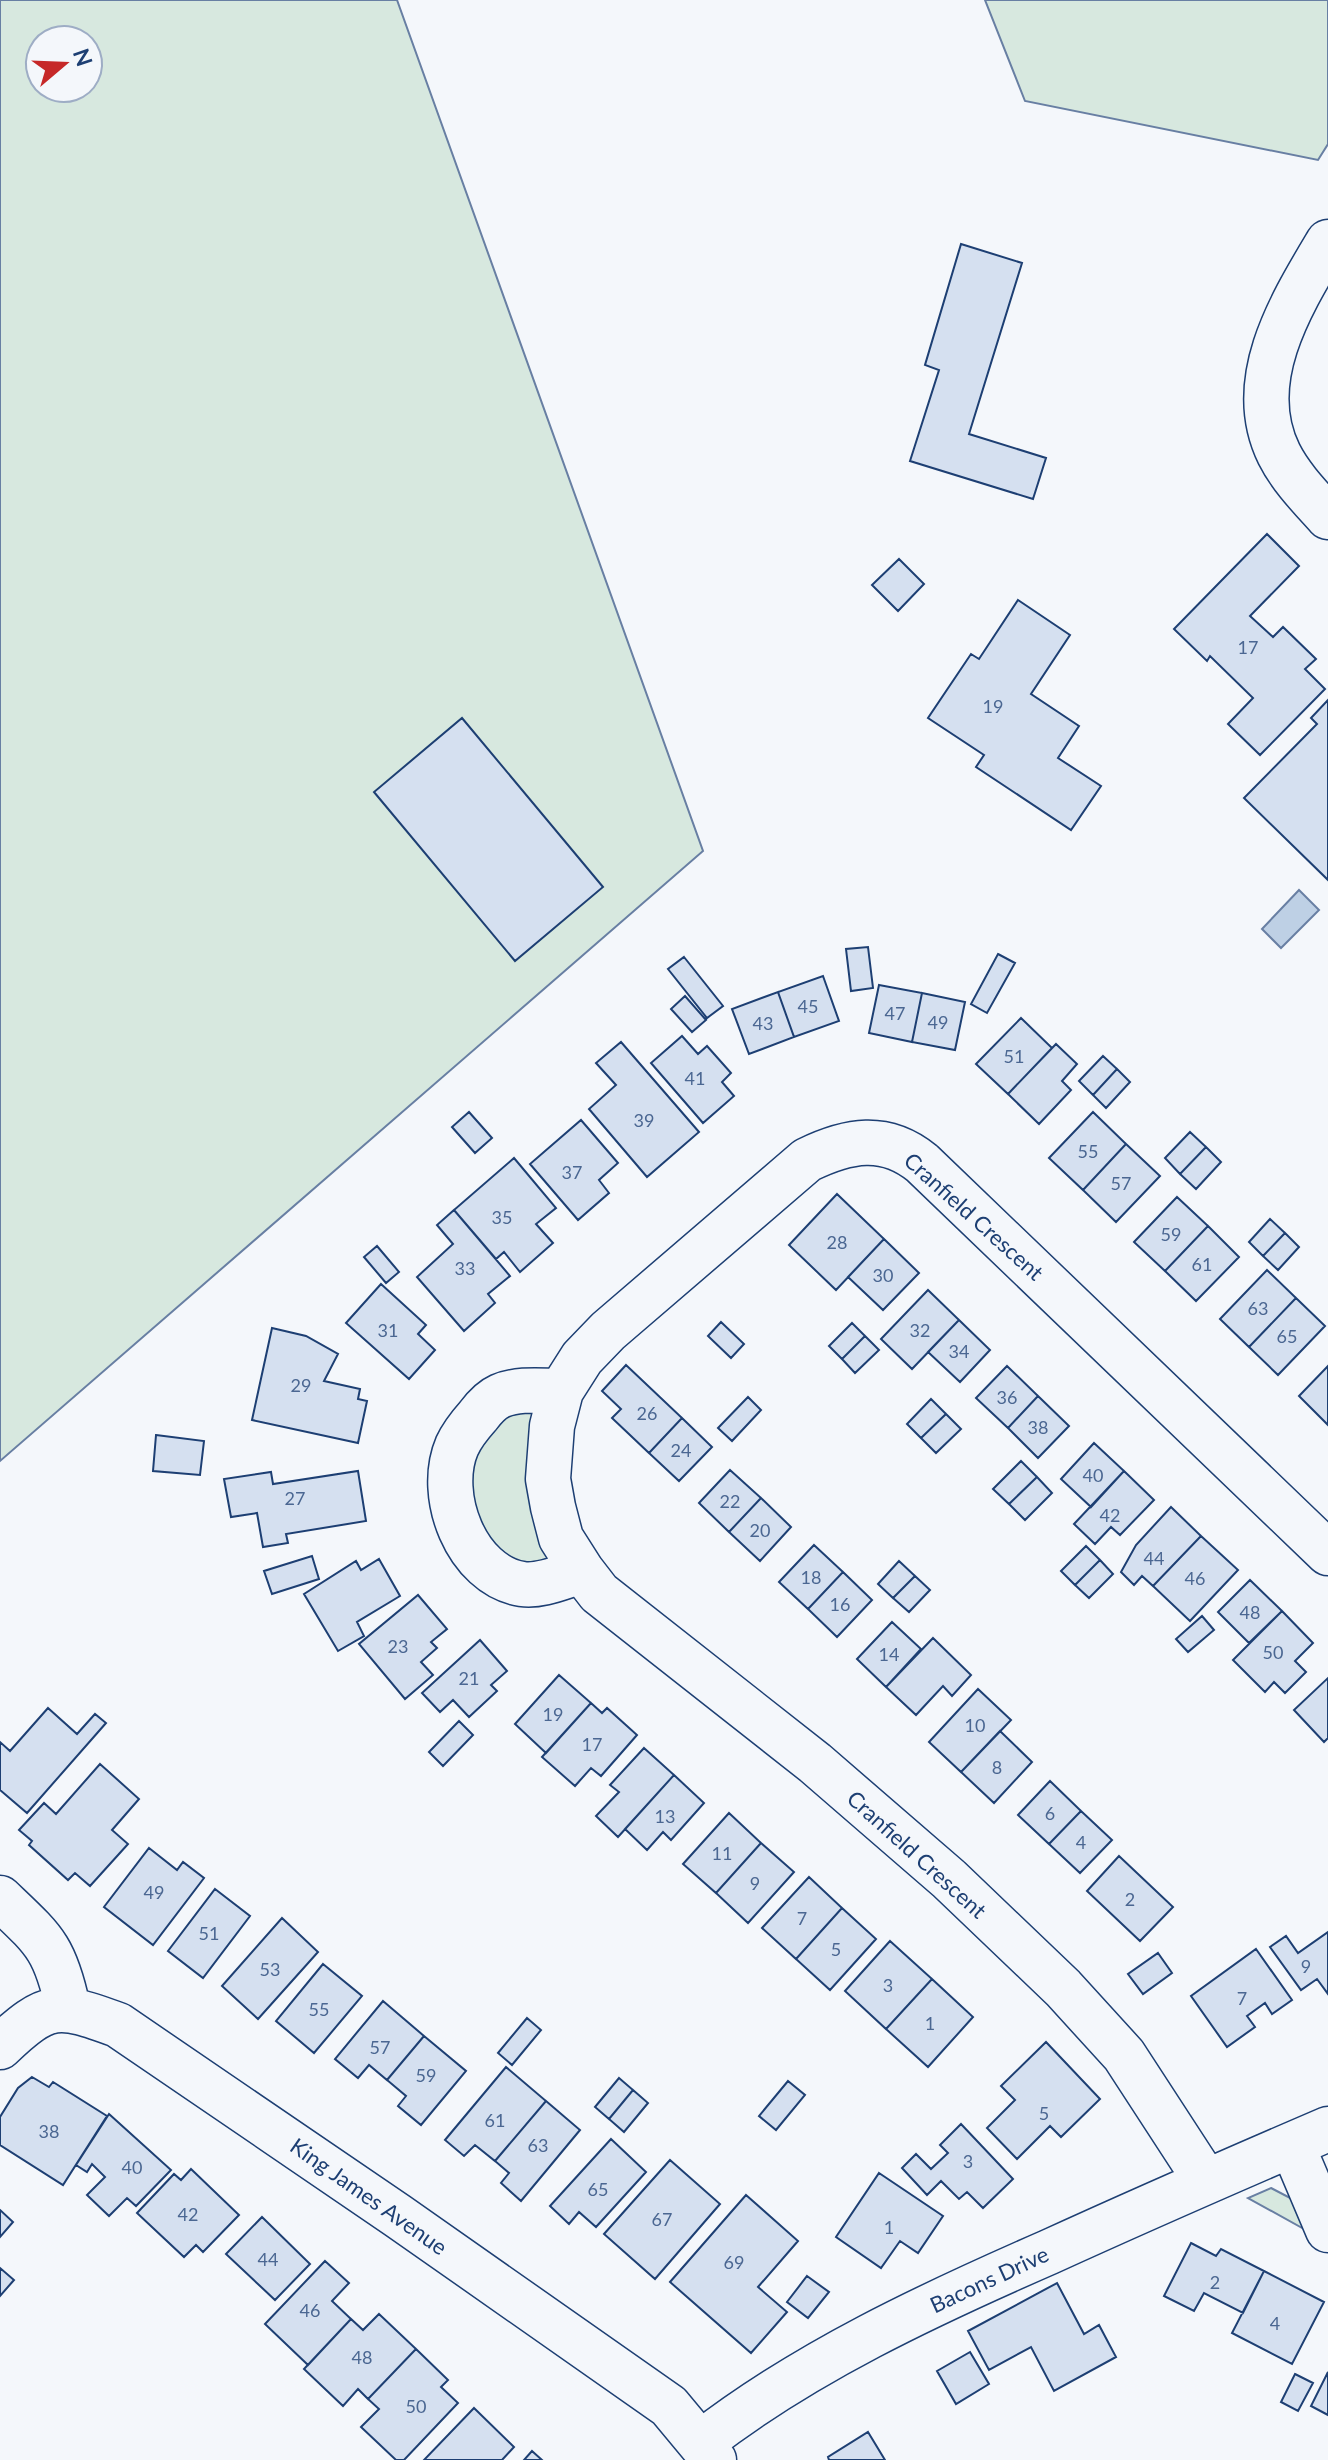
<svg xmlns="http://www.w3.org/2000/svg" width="1328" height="2460" font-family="Lato,sans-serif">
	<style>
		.green { fill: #d7e8df; stroke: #687fa3; stroke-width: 2; fill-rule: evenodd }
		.water { fill: #bed0e5; stroke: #687fa3; stroke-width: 2 }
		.building { fill: #d5e0f0; stroke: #1d3f73; stroke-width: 2 }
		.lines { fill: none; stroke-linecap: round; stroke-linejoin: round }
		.minor-casing { stroke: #1d3f73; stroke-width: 47 }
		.minor { stroke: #f4f7fb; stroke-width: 44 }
		.labels { text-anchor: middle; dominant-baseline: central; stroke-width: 6; stroke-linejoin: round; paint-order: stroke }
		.number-label { font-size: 18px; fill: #4b6792 }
		.street-label { font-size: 22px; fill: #1d3f73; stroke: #f4f7fb }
	</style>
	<rect width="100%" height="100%" fill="#f4f7fb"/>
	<path class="green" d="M 0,0 L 397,0 L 703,851 L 0,1461 ZM 40,40 L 88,40 L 88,88 L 40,88 Z
		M 985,0 L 1328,0 L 1328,144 L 1318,160 L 1025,101 Z
		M 519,1405 L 536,1414 L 550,1551 L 546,1562 L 540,1567 L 499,1558 L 470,1513 L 468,1455 Z
		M 1271,2188 L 1296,2201 L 1304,2229 L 1248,2198 Z"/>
	<path class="water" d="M 1299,890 L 1319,910 L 1281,948 L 1262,929 Z"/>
	<path class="building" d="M 961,244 L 1022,263 L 969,434 L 1046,458 L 1033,499 L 910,461 L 939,370 L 925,365 Z
		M 1267,534 L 1299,566 L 1250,616 L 1273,637 L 1283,627 L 1316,659 L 1305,669 L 1325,689 L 1260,755 L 1228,724 L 1253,698 L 1210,656 L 1207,661 L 1174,629 Z
		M 899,559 L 924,584 L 898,611 L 872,585 Z
		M 1018,600 L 1070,635 L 1031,694 L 1079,726 L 1058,758 L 1101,786 L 1071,830 L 976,767 L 984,755 L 928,718 L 971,654 L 979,659 Z
		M 1328,700 L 1328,880 L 1244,798 L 1317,724 L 1311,718 Z
		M 462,718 L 603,887 L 515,961 L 374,792 Z
		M 868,947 L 873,988 L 851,991 L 846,949 Z
		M 998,954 L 1015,963 L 987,1013 L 971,1004 Z
		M 684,957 L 723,1006 L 707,1018 L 668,969 Z
		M 823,976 L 839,1021 L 794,1037 L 778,992 Z
		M 879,985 L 922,993 L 912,1042 L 869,1033 Z
		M 778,992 L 794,1037 L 749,1054 L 732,1009 Z
		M 922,993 L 965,1002 L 955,1050 L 912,1042 Z
		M 685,996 L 706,1020 L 692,1032 L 671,1009 Z
		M 1021,1018 L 1052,1048 L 1008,1094 L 976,1064 Z
		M 682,1036 L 698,1054 L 707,1046 L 731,1073 L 722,1082 L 734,1096 L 703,1123 L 651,1063 Z
		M 621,1042 L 699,1132 L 647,1177 L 589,1109 L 616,1085 L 596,1063 Z
		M 1056,1044 L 1077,1064 L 1062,1081 L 1071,1090 L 1039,1124 L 1008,1094 Z
		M 1103,1056 L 1117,1069 L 1093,1095 L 1079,1081 Z
		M 1117,1069 L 1130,1082 L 1106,1108 L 1093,1095 Z
		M 469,1112 L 492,1138 L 475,1153 L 452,1127 Z
		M 1093,1112 L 1126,1144 L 1083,1190 L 1049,1158 Z
		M 581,1120 L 618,1163 L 599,1180 L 609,1193 L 578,1220 L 530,1164 Z
		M 1190,1132 L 1206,1147 L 1180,1174 L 1165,1158 Z
		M 1126,1144 L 1160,1176 L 1116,1222 L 1083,1190 Z
		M 1206,1147 L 1221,1162 L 1196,1189 L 1180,1174 Z
		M 514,1158 L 556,1208 L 536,1224 L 553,1243 L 520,1272 L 504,1252 L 496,1259 L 454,1210 Z
		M 837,1194 L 884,1239 L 836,1290 L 789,1245 Z
		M 1177,1197 L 1208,1226 L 1165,1271 L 1134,1242 Z
		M 454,1210 L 510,1276 L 488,1294 L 495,1303 L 464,1331 L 417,1277 L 453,1244 L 437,1225 Z
		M 1270,1219 L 1285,1233 L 1263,1256 L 1249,1242 Z
		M 1208,1226 L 1239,1257 L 1196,1301 L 1165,1271 Z
		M 1285,1233 L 1299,1247 L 1278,1270 L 1263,1256 Z
		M 884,1239 L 919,1273 L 883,1310 L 848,1277 Z
		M 377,1246 L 399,1272 L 386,1283 L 364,1257 Z
		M 1267,1270 L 1296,1298 L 1249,1347 L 1220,1319 Z
		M 381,1284 L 426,1325 L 418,1334 L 435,1350 L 409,1379 L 346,1323 Z
		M 928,1290 L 959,1320 L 912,1369 L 881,1339 Z
		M 1296,1298 L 1325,1326 L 1278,1375 L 1249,1347 Z
		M 959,1320 L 990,1350 L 960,1382 L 928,1352 Z
		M 721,1322 L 744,1344 L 731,1358 L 708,1336 Z
		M 852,1323 L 865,1336 L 842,1359 L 829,1346 Z
		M 272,1328 L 306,1336 L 338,1354 L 324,1381 L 360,1389 L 358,1399 L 367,1401 L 358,1443 L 252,1420 Z
		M 865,1336 L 879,1350 L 855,1373 L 842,1359 Z
		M 626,1365 L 682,1418 L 649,1453 L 612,1418 L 621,1409 L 602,1391 Z
		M 1007,1366 L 1038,1396 L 1008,1428 L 976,1398 Z
		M 1328,1366 L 1328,1425 L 1299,1396 Z
		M 1038,1396 L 1069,1426 L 1038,1458 L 1008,1428 Z
		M 748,1397 L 761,1410 L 732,1441 L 718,1428 Z
		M 931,1399 L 946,1414 L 921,1438 L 907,1424 Z
		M 946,1414 L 961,1429 L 936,1453 L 921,1438 Z
		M 682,1418 L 712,1447 L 679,1481 L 649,1453 Z
		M 156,1435 L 204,1441 L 200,1475 L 153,1471 Z
		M 1094,1443 L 1124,1471 L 1091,1507 L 1061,1479 Z
		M 1021,1461 L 1037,1477 L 1009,1504 L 993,1489 Z
		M 730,1470 L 761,1498 L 729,1532 L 699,1503 Z
		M 358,1471 L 366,1521 L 286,1534 L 288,1543 L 263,1547 L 257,1513 L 231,1517 L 224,1479 L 271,1472 L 273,1484 Z
		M 1124,1471 L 1154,1500 L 1120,1535 L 1111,1527 L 1095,1544 L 1074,1524 Z
		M 1037,1477 L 1052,1493 L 1025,1520 L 1009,1504 Z
		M 761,1498 L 791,1527 L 760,1561 L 729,1532 Z
		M 1171,1507 L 1201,1536 L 1153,1586 L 1142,1576 L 1134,1585 L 1121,1572 L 1136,1545 Z
		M 1201,1536 L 1238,1570 L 1190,1621 L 1153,1586 Z
		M 814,1545 L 843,1572 L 808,1609 L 779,1582 Z
		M 1086,1546 L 1100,1560 L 1075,1585 L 1061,1571 Z
		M 312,1556 L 319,1579 L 272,1594 L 264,1571 Z
		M 379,1559 L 400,1596 L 357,1622 L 364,1636 L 338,1651 L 304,1594 L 356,1561 L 361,1570 Z
		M 1100,1560 L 1113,1574 L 1089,1598 L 1075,1585 Z
		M 899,1561 L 915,1576 L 893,1598 L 878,1584 Z
		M 843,1572 L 872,1600 L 837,1637 L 808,1609 Z
		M 915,1576 L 930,1590 L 909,1612 L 893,1598 Z
		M 1250,1580 L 1282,1611 L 1249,1643 L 1218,1612 Z
		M 418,1595 L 447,1629 L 431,1642 L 437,1648 L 421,1662 L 433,1675 L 405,1699 L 359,1644 Z
		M 1282,1611 L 1313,1643 L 1295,1661 L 1306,1672 L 1285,1693 L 1274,1682 L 1265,1692 L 1233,1660 Z
		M 1202,1616 L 1214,1630 L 1188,1652 L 1176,1639 Z
		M 892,1622 L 921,1649 L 886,1687 L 857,1659 Z
		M 933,1638 L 971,1675 L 952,1696 L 943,1686 L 916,1715 L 886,1687 Z
		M 480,1640 L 507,1671 L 491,1685 L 497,1691 L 469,1717 L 453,1700 L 440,1712 L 422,1693 Z
		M 559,1675 L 591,1703 L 546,1753 L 515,1724 Z
		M 1328,1678 L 1328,1738 L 1324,1742 L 1294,1710 Z
		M 978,1689 L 1011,1720 L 961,1772 L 929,1742 Z
		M 591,1703 L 602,1713 L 607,1708 L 637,1735 L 601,1776 L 591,1768 L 575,1786 L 542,1757 Z
		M 48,1708 L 77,1734 L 95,1714 L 106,1723 L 27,1813 L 0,1790 L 0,1742 L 10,1751 Z
		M 459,1721 L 473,1735 L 443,1766 L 429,1752 Z
		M 1000,1731 L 1032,1762 L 994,1803 L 961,1772 Z
		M 644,1748 L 674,1775 L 618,1837 L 596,1816 L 619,1792 L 610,1785 Z
		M 100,1764 L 139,1799 L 112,1830 L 128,1844 L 90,1886 L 75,1873 L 68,1880 L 29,1845 L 32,1841 L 19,1830 L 44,1803 L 56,1814 Z
		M 674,1775 L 704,1803 L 671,1840 L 663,1832 L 647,1850 L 625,1829 Z
		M 1050,1781 L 1081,1811 L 1049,1844 L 1018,1815 Z
		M 1081,1811 L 1112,1840 L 1080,1873 L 1049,1844 Z
		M 729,1813 L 761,1843 L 716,1893 L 683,1864 Z
		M 761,1843 L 794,1872 L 748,1923 L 716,1893 Z
		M 149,1848 L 177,1870 L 183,1862 L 204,1878 L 153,1945 L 104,1907 Z
		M 1119,1856 L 1173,1907 L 1140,1941 L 1087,1891 Z
		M 809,1877 L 842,1908 L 796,1959 L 762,1928 Z
		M 215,1889 L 250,1916 L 203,1978 L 168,1951 Z
		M 842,1908 L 876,1939 L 830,1990 L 796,1959 Z
		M 282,1918 L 318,1952 L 258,2019 L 222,1986 Z
		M 1328,1932 L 1328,1994 L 1317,1979 L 1301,1990 L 1270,1947 L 1286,1936 L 1298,1953 Z
		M 890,1941 L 932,1979 L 886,2029 L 845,1991 Z
		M 1256,1949 L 1292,2000 L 1272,2014 L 1265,2003 L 1247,2016 L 1255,2027 L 1227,2047 L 1191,1996 Z
		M 1158,1953 L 1172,1973 L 1143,1994 L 1128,1974 Z
		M 323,1964 L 362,1996 L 314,2053 L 276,2021 Z
		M 932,1979 L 973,2017 L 928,2067 L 886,2029 Z
		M 383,2001 L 424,2036 L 387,2080 L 369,2065 L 358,2078 L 335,2059 Z
		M 527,2018 L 541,2030 L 512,2065 L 498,2053 Z
		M 424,2036 L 466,2071 L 421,2125 L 398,2106 L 406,2096 L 387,2080 Z
		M 1046,2042 L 1100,2099 L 1061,2137 L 1050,2126 L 1017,2159 L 987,2128 L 1015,2100 L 1001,2086 Z
		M 506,2067 L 546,2101 L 495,2161 L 475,2145 L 464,2156 L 445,2140 Z
		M 32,2077 L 49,2087 L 53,2082 L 107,2116 L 63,2185 L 0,2145 L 0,2117 L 18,2088 Z
		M 619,2078 L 633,2090 L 609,2119 L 595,2107 Z
		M 788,2081 L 805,2095 L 776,2130 L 759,2116 Z
		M 633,2090 L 648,2103 L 624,2132 L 609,2119 Z
		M 546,2101 L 580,2130 L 521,2201 L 501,2183 L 509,2173 L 495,2161 Z
		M 109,2114 L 171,2170 L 136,2206 L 127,2198 L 109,2216 L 87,2195 L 105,2177 L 92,2164 L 87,2172 L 76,2165 Z
		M 961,2124 L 1013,2179 L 983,2208 L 967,2192 L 959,2199 L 941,2181 L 927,2195 L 902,2168 L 916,2154 L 931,2169 L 948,2153 L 940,2145 Z
		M 611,2139 L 646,2172 L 596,2227 L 579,2212 L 569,2224 L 550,2206 Z
		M 670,2160 L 720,2204 L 655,2279 L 604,2234 Z
		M 191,2169 L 239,2215 L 203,2252 L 196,2245 L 184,2257 L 137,2213 L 174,2174 L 181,2180 Z
		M 879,2173 L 943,2216 L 918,2253 L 900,2241 L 881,2268 L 836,2237 Z
		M 746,2195 L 798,2241 L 758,2287 L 787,2312 L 751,2353 L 670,2282 Z
		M 0,2210 L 13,2222 L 0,2237 Z
		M 262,2217 L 310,2264 L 275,2300 L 226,2254 Z
		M 1191,2243 L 1216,2256 L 1221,2249 L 1264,2271 L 1243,2313 L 1204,2293 L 1194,2311 L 1164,2296 Z
		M 325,2261 L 349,2283 L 332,2301 L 351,2319 L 308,2365 L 265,2324 Z
		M 0,2268 L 14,2280 L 0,2296 Z
		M 1264,2271 L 1324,2302 L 1292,2364 L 1232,2333 Z
		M 807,2276 L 829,2292 L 808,2318 L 787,2302 Z
		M 1057,2283 L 1084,2334 L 1099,2325 L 1116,2357 L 1054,2391 L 1031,2347 L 989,2370 L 968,2331 Z
		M 379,2314 L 416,2349 L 368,2399 L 358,2389 L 343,2406 L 304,2369 L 351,2319 L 363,2330 Z
		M 416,2349 L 448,2380 L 441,2387 L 458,2403 L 404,2460 L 396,2460 L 361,2427 L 379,2409 L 368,2399 Z
		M 970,2352 L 989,2384 L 956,2404 L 937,2371 Z
		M 1328,2372 L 1328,2415 L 1311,2406 Z
		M 1295,2374 L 1313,2383 L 1298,2411 L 1281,2402 Z
		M 474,2408 L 514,2447 L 502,2460 L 424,2460 Z
		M 868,2432 L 885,2460 L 829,2460 L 828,2457 Z
		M 532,2451 L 542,2460 L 524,2460 Z"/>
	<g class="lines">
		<g class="minor-casing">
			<path id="minor" d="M 1328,242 C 1291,304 1243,381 1279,454 C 1291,478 1311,498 1328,517
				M 561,1391 C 542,1391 518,1388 500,1396 C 491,1400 484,1408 478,1416 C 470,1425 462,1435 457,1446 C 436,1495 466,1575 522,1584 C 541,1587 564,1576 582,1571
				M 0,1898 C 44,1940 55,1947 68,2008
				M 0,2047 C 48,2001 58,2003 118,2025 L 398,2216 L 669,2406 L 714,2460
				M 1292,2145 L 1328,2230
				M 1206,2181 L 1124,2055 L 1063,1988 L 949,1879 L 815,1763 L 599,1593 L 582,1571 L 561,1538 L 553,1507 L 548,1479 L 552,1426 L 561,1391 L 582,1358 L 608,1331 L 807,1160 C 848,1140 885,1133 922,1163 L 1328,1553
				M 702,2442 C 805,2362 930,2304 1049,2252 C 1141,2210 1235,2169 1328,2129"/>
		</g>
		<use href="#minor" class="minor"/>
	</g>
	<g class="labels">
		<g class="number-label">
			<text x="1248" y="647">17</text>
			<text x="993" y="706">19</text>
			<text x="808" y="1006">45</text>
			<text x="895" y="1013">47</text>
			<text x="938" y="1022">49</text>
			<text x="763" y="1023">43</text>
			<text x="1014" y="1056">51</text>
			<text x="695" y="1078">41</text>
			<text x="644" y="1120">39</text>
			<text x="1088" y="1151">55</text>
			<text x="572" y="1172">37</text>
			<text x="1121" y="1183">57</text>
			<text x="502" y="1217">35</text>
			<text x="1171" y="1234">59</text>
			<text x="837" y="1242">28</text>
			<text x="1202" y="1264">61</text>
			<text x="465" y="1268">33</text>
			<text x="883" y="1275">30</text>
			<text x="1258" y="1308">63</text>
			<text x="388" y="1330">31</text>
			<text x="920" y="1330">32</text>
			<text x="1287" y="1336">65</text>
			<text x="959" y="1351">34</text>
			<text x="301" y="1385">29</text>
			<text x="1007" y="1397">36</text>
			<text x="647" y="1413">26</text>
			<text x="1038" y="1427">38</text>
			<text x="681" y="1450">24</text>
			<text x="1093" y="1475">40</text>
			<text x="295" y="1498">27</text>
			<text x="730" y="1501">22</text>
			<text x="1110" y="1515">42</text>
			<text x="760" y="1530">20</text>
			<text x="1154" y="1558">44</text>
			<text x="811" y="1577">18</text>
			<text x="1195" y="1578">46</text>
			<text x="840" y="1604">16</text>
			<text x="1250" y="1612">48</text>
			<text x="398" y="1646">23</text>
			<text x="1273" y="1652">50</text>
			<text x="889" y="1654">14</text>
			<text x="469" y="1678">21</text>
			<text x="553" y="1714">19</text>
			<text x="975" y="1725">10</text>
			<text x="592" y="1744">17</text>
			<text x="997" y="1767">8</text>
			<text x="1050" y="1813">6</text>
			<text x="665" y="1816">13</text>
			<text x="1081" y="1842">4</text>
			<text x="722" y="1853">11</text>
			<text x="755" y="1883">9</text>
			<text x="154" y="1892">49</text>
			<text x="1130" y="1899">2</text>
			<text x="802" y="1918">7</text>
			<text x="209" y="1933">51</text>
			<text x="836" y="1949">5</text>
			<text x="1306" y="1966">9</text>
			<text x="270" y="1969">53</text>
			<text x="888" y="1985">3</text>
			<text x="1242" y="1998">7</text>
			<text x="319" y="2009">55</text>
			<text x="930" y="2023">1</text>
			<text x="380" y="2047">57</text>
			<text x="426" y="2075">59</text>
			<text x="1044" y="2113">5</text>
			<text x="495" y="2120">61</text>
			<text x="49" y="2131">38</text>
			<text x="538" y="2145">63</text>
			<text x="968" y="2161">3</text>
			<text x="132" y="2167">40</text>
			<text x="598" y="2189">65</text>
			<text x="188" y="2214">42</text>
			<text x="662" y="2219">67</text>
			<text x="889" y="2227">1</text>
			<text x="268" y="2259">44</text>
			<text x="734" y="2262">69</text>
			<text x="1215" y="2282">2</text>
			<text x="310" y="2310">46</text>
			<text x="1275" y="2323">4</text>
			<text x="362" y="2357">48</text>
			<text x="416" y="2406">50</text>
		</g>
		<g class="street-label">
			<text transform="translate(974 1216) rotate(42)">Cranfield Crescent</text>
			<text transform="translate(917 1854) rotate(42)">Cranfield Crescent</text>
			<text transform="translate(369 2196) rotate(35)">King James Avenue</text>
			<text transform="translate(989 2279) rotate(-25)">Bacons Drive</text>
		</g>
	</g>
	<g transform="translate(64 64) rotate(71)"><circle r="38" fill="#f4f7fb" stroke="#9eadc5" stroke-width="2"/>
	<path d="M0-6L14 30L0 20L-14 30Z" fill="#c62828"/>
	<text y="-12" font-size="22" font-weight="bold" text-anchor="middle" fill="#1d3f73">N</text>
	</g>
</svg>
